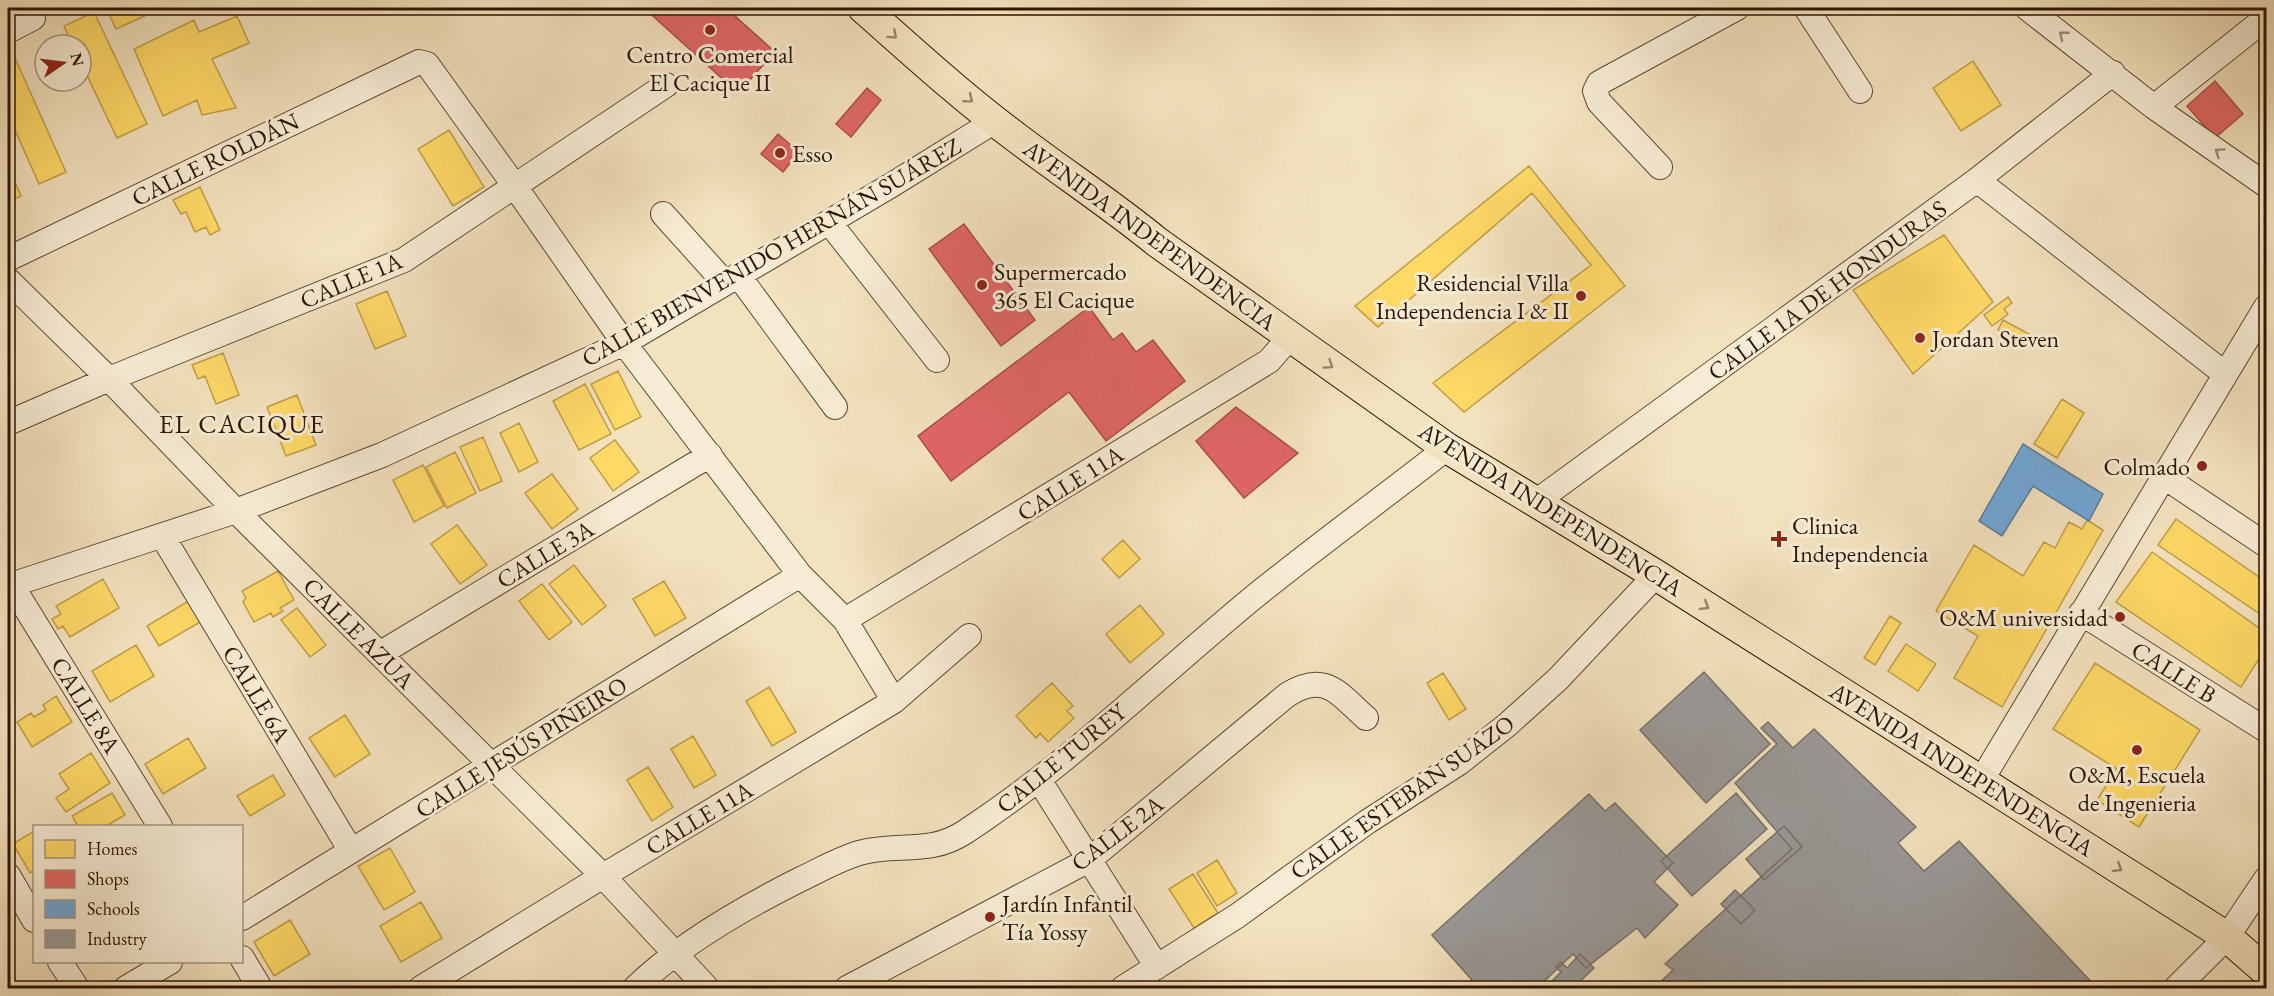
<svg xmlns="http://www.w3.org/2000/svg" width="2274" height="996" font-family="'EB Garamond',serif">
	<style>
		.homes { fill: #ffd966; stroke: #c09e47; stroke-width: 1.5 }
		.shops { fill: #e06666; stroke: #ab4d47; stroke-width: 1.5 }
		.schools { fill: #6fa8dc; stroke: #5c7c9a; stroke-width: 1.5 }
		.industry { fill: #999; stroke: #79716b; stroke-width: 1.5 }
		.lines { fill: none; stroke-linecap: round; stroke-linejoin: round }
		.minor-casing { stroke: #5f4830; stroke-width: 26 }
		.major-casing { stroke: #2e1400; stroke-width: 32 }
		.minor { stroke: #f7ecd5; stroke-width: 24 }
		.major { stroke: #f3e2be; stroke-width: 30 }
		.oneway { stroke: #9a8568 }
		.oneway2 { stroke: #9d8b75 }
		.poi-dot { fill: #8f2418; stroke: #f7ecd5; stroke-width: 2 }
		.labels { text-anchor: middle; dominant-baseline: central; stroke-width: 6; stroke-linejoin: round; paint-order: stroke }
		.poi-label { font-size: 24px; fill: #2e1400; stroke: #f7ecd5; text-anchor: start }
		.street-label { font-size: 24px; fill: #2e1400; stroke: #f7ecd5 }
		.neighbourhood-label { font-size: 26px; letter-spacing: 1.5px; fill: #2e1400; stroke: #f7ecd5 }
	</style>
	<rect width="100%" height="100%" fill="#f3e2be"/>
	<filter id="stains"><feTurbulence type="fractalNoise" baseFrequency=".00333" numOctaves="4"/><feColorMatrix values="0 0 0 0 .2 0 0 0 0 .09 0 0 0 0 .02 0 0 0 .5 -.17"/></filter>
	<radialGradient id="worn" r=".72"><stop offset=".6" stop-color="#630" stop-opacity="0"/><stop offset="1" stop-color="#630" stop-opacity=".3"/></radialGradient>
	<path class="homes" d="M 113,8 L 162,8 L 116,29 L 107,10 Z
		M 94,12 L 147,124 L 117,138 L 81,63 L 81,45 L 72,45 L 64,26 Z
		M 237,16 L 249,43 L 212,59 L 236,108 L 202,115 L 197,100 L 163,116 L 134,49 L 194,20 L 199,32 Z
		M 15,58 L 66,172 L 39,184 L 8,114 L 8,61 Z
		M 1973,61 L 2001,105 L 1961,131 L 1933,88 Z
		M 449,130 L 484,187 L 453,206 L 418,149 Z
		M 8,166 L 21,196 L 8,202 Z
		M 1529,166 L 1625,286 L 1464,412 L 1433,383 L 1591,265 L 1532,193 L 1378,327 L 1355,306 Z
		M 200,187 L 220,230 L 210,235 L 206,227 L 195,232 L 186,212 L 181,214 L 173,200 Z
		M 1944,235 L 1993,302 L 1913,374 L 1853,290 Z
		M 387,291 L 406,336 L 375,349 L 356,304 Z
		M 2008,297 L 2012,303 L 2004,309 L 2008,314 L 1992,326 L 1984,315 Z
		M 2003,320 L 2036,338 L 2031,348 L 1998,330 Z
		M 223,353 L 239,395 L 216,404 L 205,376 L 198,379 L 192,365 Z
		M 618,371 L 641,417 L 615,430 L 591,384 Z
		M 585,384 L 611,434 L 579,450 L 553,401 Z
		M 297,395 L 316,445 L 286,456 L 267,407 Z
		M 2062,399 L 2084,413 L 2057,458 L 2034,444 Z
		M 519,423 L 538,462 L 519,472 L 500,433 Z
		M 483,437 L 502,481 L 480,491 L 460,447 Z
		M 615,440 L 639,472 L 613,491 L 590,458 Z
		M 455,452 L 476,493 L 447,508 L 426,467 Z
		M 423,465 L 444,506 L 414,522 L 393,480 Z
		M 552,474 L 578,509 L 552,529 L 525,493 Z
		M 2176,519 L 2266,582 L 2266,618 L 2158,545 Z
		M 2087,520 L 2103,530 L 2002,707 L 1954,678 L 1978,636 L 1936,611 L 1974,545 L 2023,576 L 2044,542 L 2055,548 L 2069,522 L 2082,529 Z
		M 457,525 L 487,565 L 460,584 L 431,544 Z
		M 1123,540 L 1140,559 L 1119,578 L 1102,559 Z
		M 2152,552 L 2266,633 L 2266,648 L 2241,687 L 2116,602 Z
		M 574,565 L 606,606 L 582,625 L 549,584 Z
		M 278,571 L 294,600 L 280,608 L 283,611 L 273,617 L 271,613 L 254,622 L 243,602 L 246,598 L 242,591 Z
		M 103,579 L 119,608 L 70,637 L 63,626 L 58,629 L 52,619 L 61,614 L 56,606 Z
		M 664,581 L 686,618 L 655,636 L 633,599 Z
		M 542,584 L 572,622 L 549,640 L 519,601 Z
		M 190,600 L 202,621 L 159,646 L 147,626 Z
		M 1140,605 L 1164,634 L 1130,663 L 1106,634 Z
		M 297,608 L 326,645 L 310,657 L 281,620 Z
		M 1890,616 L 1901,623 L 1875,665 L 1864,658 Z
		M 1906,644 L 1936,664 L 1918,691 L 1888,671 Z
		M 136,645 L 154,676 L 110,702 L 92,671 Z
		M 2095,663 L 2200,730 L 2139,827 L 2097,800 L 2117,769 L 2053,729 Z
		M 1443,673 L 1466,709 L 1449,720 L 1427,683 Z
		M 1052,683 L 1073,706 L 1067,711 L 1074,718 L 1048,742 L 1040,733 L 1036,738 L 1016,716 Z
		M 769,687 L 796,732 L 772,746 L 746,701 Z
		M 56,696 L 72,722 L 32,747 L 17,722 L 31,713 L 34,717 L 46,710 L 43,705 Z
		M 345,715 L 370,754 L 335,777 L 309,738 Z
		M 693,736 L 716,775 L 694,788 L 671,749 Z
		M 188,738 L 206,768 L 163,794 L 145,764 Z
		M 91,753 L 110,783 L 66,812 L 56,798 L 69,789 L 59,774 Z
		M 648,767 L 673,807 L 652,821 L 627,780 Z
		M 273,775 L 285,795 L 250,816 L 237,796 Z
		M 112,793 L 125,815 L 106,826 L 78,826 L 72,816 Z
		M 34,831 L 34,870 L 30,873 L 13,844 Z
		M 390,848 L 415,892 L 384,910 L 358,866 Z
		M 1217,860 L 1237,893 L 1217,906 L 1197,873 Z
		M 1193,874 L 1218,913 L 1194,928 L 1169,889 Z
		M 421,902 L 442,938 L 401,962 L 380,926 Z
		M 290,920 L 310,954 L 274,976 L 254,942 Z"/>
	<path class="shops" d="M 644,8 L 726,8 L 775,52 L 738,93 Z
		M 2215,81 L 2243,114 L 2215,138 L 2187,106 Z
		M 867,88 L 881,100 L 851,137 L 836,124 Z
		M 778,134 L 799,152 L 783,172 L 761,154 Z
		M 964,224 L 1035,320 L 1001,346 L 929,249 Z
		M 1089,307 L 1113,340 L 1122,333 L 1136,352 L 1153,340 L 1185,381 L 1106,441 L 1069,392 L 951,481 L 918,436 Z
		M 1236,407 L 1298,453 L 1244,498 L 1196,441 Z"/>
	<path class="schools" d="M 2023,444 L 2103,494 L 2089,521 L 2033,486 L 2002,536 L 1979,521 Z"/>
	<path class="industry" d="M 1704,672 L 1770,744 L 1706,803 L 1640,730 Z
		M 1768,722 L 1793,748 L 1814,729 L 1916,827 L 1898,843 L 1924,871 L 1959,841 L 2097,988 L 1654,988 L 1673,970 L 1665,964 L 1792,849 L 1735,783 L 1777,744 L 1761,728 Z
		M 1736,793 L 1767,829 L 1692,896 L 1661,861 Z
		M 1589,794 L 1605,811 L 1615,803 L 1673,863 L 1654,882 L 1678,905 L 1645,938 L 1637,928 L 1586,968 L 1573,954 L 1537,988 L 1479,988 L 1432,935 Z
		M 1784,826 L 1802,847 L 1764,880 L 1746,859 Z
		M 1735,890 L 1755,910 L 1741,924 L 1721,904 Z
		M 1580,954 L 1594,968 L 1573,988 L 1559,988 L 1552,981 L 1561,972 L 1556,967 L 1561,962 L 1567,968 Z"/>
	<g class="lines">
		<g class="minor-casing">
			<path id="minor" d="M 1806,8 L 1860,91
				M 2027,8 L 2154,107 L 2266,185
				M 8,31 L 33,18
				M 2154,107 L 2266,18
				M 1660,167 L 1599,102 L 1595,91 L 1599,83 L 1737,8
				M 1977,180 L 2225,374
				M 663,214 L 725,283
				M 829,222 L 937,360
				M 8,259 L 419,62 L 427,64 L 514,185 L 624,343 L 800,575 L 845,620 L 894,701
				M 738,275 L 835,407
				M 8,280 L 109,379 L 236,511 L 603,876 L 707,988
				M 8,423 L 109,379 L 404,260 L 666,85
				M 2163,476 L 2266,545
				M 1537,501 L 1977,180 L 2113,73
				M 163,537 L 351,851
				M 11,584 L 160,826
				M 8,586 L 236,511 L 382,455 L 624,343 L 890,186 L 995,121
				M 2081,613 L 2266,730
				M 845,620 L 1269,361 L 1290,337
				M 381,653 L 710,455
				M 1039,780 L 1157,967
				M 1981,781 L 2266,307
				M 8,875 L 34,920
				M 242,918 L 800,575
				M 242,958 L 260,988
				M 60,962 L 77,988
				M 126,988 L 170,962
				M 421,988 L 603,876 L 894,701 L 969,636
				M 635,988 C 680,944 745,907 801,879 C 820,870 839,859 859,853 C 898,842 928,856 965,832 C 1069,764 1158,676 1254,597 C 1317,546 1383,498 1447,448
				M 847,988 L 1089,860 L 1287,695 C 1325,671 1338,693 1366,718
				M 1123,988 L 1237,916 L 1367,822 L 1459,763 L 1507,725 L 1558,679 L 1656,575
				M 2176,988 L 2227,937 L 2266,879"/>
		</g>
		<g class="major-casing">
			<path id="major" d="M 863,8 C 913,52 963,98 1017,138 C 1063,173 1112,205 1157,242 L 1447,448 L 1656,575 L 2227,937 L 2266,971"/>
		</g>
		<use href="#minor" class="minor"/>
		<use href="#major" class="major"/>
	</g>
	<defs><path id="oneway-chevron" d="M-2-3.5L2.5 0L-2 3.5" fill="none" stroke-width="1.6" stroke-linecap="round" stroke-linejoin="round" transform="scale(1.5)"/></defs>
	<g class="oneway">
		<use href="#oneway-chevron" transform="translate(893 35) rotate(42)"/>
		<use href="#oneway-chevron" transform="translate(969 99) rotate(39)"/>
		<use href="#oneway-chevron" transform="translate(1329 365) rotate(35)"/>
		<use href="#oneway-chevron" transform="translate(1705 606) rotate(32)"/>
		<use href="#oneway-chevron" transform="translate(2118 868) rotate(32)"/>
	</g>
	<g class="oneway2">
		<use href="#oneway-chevron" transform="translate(2063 35) rotate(-142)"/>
		<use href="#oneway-chevron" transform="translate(2219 152) rotate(-145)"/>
	</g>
	<g class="poi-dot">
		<circle cx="710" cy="30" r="6"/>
		<circle cx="780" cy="153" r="6"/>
		<circle cx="982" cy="285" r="6"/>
		<circle cx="1581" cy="296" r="6"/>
		<circle cx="1920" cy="338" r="6"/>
		<circle cx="2202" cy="466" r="6"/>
		<path d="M1776 530h6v6h6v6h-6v6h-6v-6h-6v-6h6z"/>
		<circle cx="2120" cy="617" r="6"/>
		<circle cx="2137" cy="750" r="6"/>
		<circle cx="990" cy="917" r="6"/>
	</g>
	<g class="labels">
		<g class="poi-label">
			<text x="710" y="54" text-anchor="middle">Centro Comercial<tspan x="710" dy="28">El Cacique II</tspan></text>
			<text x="792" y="153">Esso</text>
			<text x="994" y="271">Supermercado<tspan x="994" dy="28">365 El Cacique</tspan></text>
			<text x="1569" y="282" text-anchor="end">Residencial Villa<tspan x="1569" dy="28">Independencia I &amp; II</tspan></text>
			<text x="1932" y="338">Jordan Steven</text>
			<text x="2190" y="466" text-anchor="end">Colmado</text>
			<text x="1792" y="525">Clinica<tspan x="1792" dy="28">Independencia</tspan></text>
			<text x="2108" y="617" text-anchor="end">O&amp;M universidad</text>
			<text x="2137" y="774" text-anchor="middle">O&amp;M, Escuela<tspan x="2137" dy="28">de Ingenieria</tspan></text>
			<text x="1002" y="903">Jardín Infantil<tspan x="1002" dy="28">Tía Yossy</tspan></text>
		</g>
		<g class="street-label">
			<text transform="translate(215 159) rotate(-26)">CALLE ROLDÁN</text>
			<text transform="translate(1150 235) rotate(36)">AVENIDA INDEPENDENCIA</text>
			<text transform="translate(771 252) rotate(-30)">CALLE BIENVENIDO HERNÁN SUÁREZ</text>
			<text transform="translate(351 280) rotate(-23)">CALLE 1A</text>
			<text transform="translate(1827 290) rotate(-36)">CALLE 1A DE HONDURAS</text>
			<text transform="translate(1070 483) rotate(-32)">CALLE 11A</text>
			<text transform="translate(1551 509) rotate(32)">AVENIDA INDEPENDENCIA</text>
			<text transform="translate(545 554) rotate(-31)">CALLE 3A</text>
			<text transform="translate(359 633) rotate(45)">CALLE AZUA</text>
			<text transform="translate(2174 672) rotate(32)">CALLE B</text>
			<text transform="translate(257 694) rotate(59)">CALLE 6A</text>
			<text transform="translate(86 705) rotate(58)">CALLE 8A</text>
			<text transform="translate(521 747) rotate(-32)">CALLE JESÚS PIÑEIRO</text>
			<text transform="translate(1061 758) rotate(-39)">CALLE TUREY</text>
			<text transform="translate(1962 769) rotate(32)">AVENIDA INDEPENDENCIA</text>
			<text transform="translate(1402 797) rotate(-35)">CALLE ESTEBAN SUAZO</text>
			<text transform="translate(699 818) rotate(-31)">CALLE 11A</text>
			<text transform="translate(1117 833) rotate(-37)">CALLE 2A</text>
		</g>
		<g class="neighbourhood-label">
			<text x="242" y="424">EL CACIQUE</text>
		</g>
	</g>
	<rect width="2274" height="996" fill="none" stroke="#f3e2be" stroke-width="30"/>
	<rect x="9" y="9" width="2256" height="978" fill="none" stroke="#2e1400" stroke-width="3"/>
	<rect x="15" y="15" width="2244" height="966" fill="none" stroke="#2e1400" stroke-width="1.5"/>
	<rect x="33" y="825" width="210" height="138" fill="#f7ecd5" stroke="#a79680" stroke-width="1.5"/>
	<rect x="45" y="840" width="30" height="18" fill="#ffd966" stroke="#a79680" stroke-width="1.5"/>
	<text x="87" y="855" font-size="18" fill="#2e1400">Homes</text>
	<rect x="45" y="870" width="30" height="18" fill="#e06666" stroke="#a79680" stroke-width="1.5"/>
	<text x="87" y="885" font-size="18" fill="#2e1400">Shops</text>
	<rect x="45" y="900" width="30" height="18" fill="#6fa8dc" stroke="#a79680" stroke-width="1.5"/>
	<text x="87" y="915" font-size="18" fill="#2e1400">Schools</text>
	<rect x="45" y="930" width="30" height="18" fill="#999999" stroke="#a79680" stroke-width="1.5"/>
	<text x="87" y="945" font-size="18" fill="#2e1400">Industry</text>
	<g transform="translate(63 63) rotate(76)"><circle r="28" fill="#f7ecd5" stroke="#a79680" stroke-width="1.5"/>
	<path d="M0-4.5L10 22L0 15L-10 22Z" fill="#8f2418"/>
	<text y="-9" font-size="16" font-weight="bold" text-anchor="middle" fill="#2e1400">N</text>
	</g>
	<rect width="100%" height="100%" filter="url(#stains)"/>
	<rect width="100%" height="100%" fill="url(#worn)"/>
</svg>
